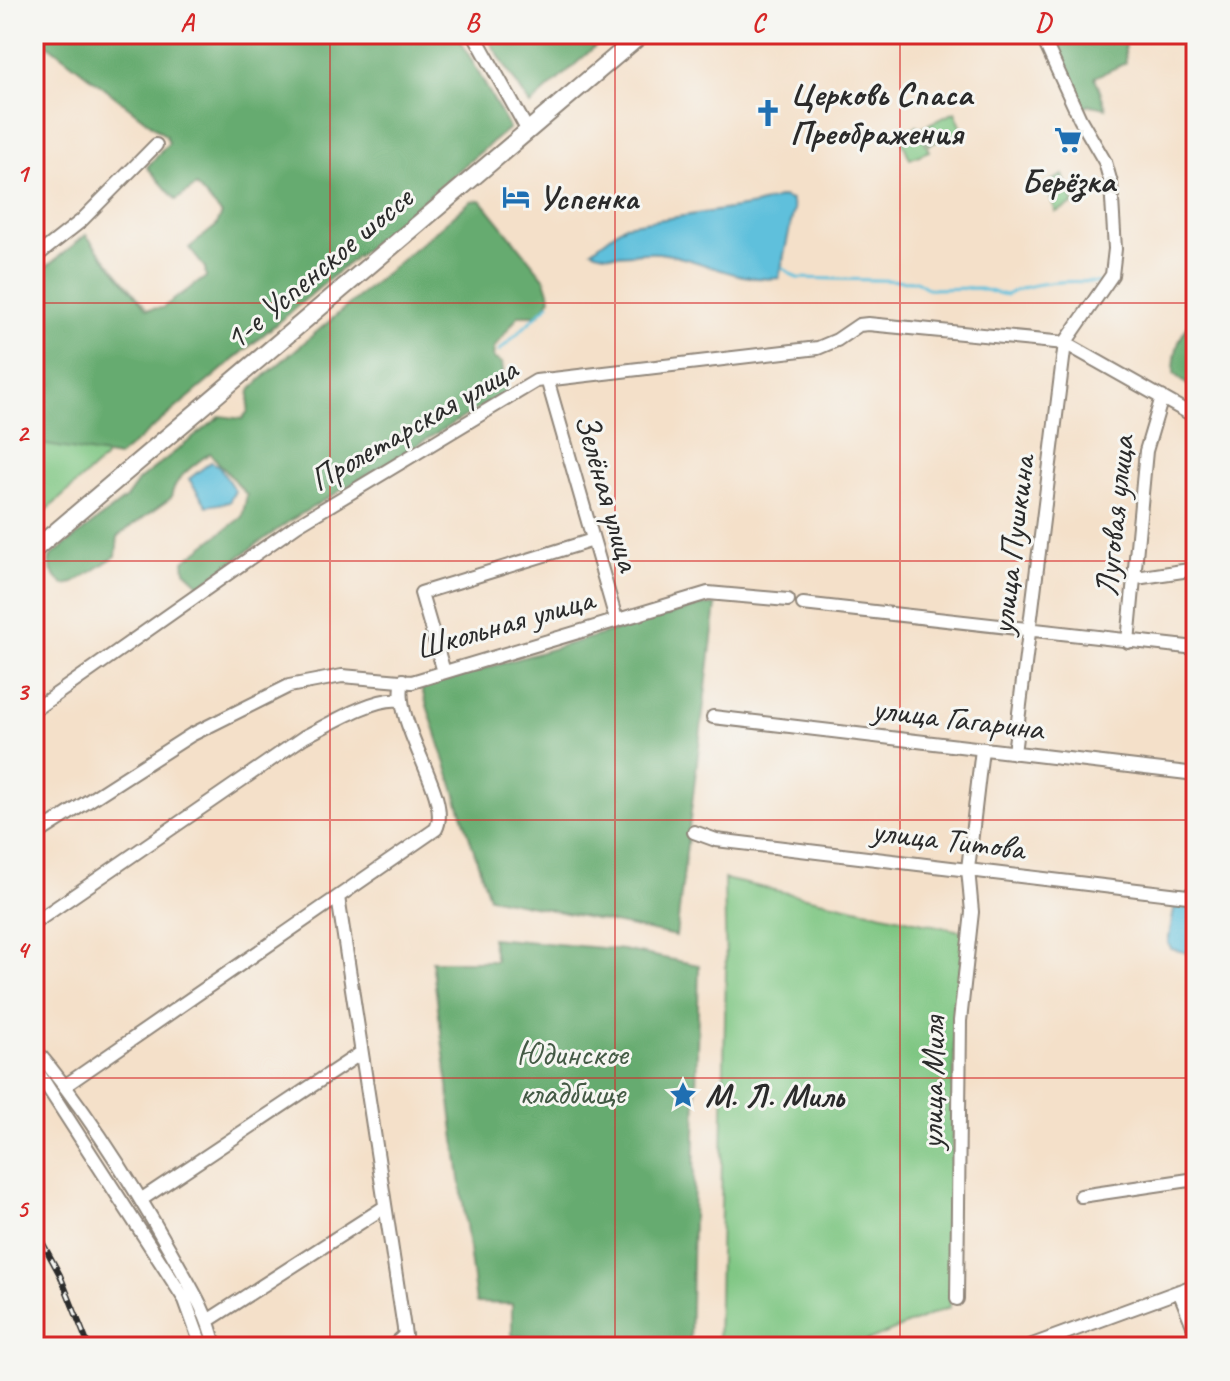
<svg xmlns="http://www.w3.org/2000/svg" width="1230" height="1381" font-family="Caveat,sans-serif">
	<style>
		.green { fill: #7ec682; stroke: #547856; stroke-width: 2 }
		.forest { fill: #66ab70; stroke: #486b4e; stroke-width: 2 }
		.water { fill: #5ec0dc; stroke: #447684; stroke-width: 2 }
		.lines { fill: none; stroke-linecap: round; stroke-linejoin: round }
		.stream { stroke: #5ec0dc; stroke-width: 3 }
		.minor-casing { stroke: #90867a; stroke-width: 16 }
		.major-casing { stroke: #90867a; stroke-width: 20 }
		.minor { stroke: #fff; stroke-width: 12 }
		.major { stroke: #fff; stroke-width: 16 }
		.rail-casing { stroke: #2b2b2b; stroke-width: 6 }
		.rail { stroke: #f6f6f2; stroke-width: 3; stroke-dasharray: 9; stroke-linecap: butt }
		.grid { fill: none; stroke: #d62828; stroke-width: 2; stroke-opacity: 0.55 }
		.labels { text-anchor: middle; dominant-baseline: central; stroke-width: 6; stroke-linejoin: round; paint-order: stroke }
		.poi-label { font-size: 34px; font-weight: bold; fill: #2b2b2b; stroke: #f6f6f2; text-anchor: start }
		.street-label { font-size: 34px; fill: #2b2b2b; stroke: #f6f6f2 }
		.park-label { font-size: 34px; fill: #445a45; stroke: #f6f6f2 }
		.neatline { fill: none; stroke: #d62828; stroke-width: 3 }
		.grid-label { font-size: 26px; text-anchor: middle; font-weight: bold; fill: #d62828 }
	</style>
	<rect width="100%" height="100%" fill="#f6f6f2"/>
	<filter id="ink" filterUnits="userSpaceOnUse"><feTurbulence type="fractalNoise" baseFrequency=".0125" numOctaves="2"/><feDisplacementMap in="SourceGraphic" scale="16" xChannelSelector="R" yChannelSelector="G"/><feConvolveMatrix kernelMatrix="1 2 1 2 8 2 1 2 1" color-interpolation-filters="sRGB"/></filter>
	<filter id="wash" filterUnits="userSpaceOnUse"><feTurbulence type="fractalNoise" baseFrequency=".006" numOctaves="4" result="noise"/><feDisplacementMap in="SourceGraphic" scale="32" xChannelSelector="R" yChannelSelector="G"/><feGaussianBlur stdDeviation="1.8" result="paint"/><feColorMatrix in="noise" values="0 0 0 0 0 0 0 0 0 0 0 0 0 0 0 0 0 1.4 0 .05"/><feComposite in="paint" operator="in"/></filter>
	<g filter="url(#wash)">
		<rect width="100%" height="100%" fill="#f4e0c9"/>
		<path class="green" d="M 955,112 L 963,130 L 929,145 L 922,127 Z
			M 917,126 L 929,151 L 910,159 L 899,134 Z
			M 1063,175 L 1074,204 L 1056,212 L 1045,184 Z
			M 34,416 L 119,434 L 104,459 L 37,519 L 34,514 Z
			M 724,879 L 965,932 L 955,1020 L 950,1307 L 853,1347 L 718,1347 L 726,971 Z"/>
		<path class="forest" d="M 34,34 L 457,34 L 509,128 L 118,457 L 34,443 L 34,277 L 86,235 L 147,309 L 162,308 L 206,277 L 205,268 L 189,248 L 216,226 L 222,214 L 196,186 L 176,200 L 147,167 L 169,143 L 166,136 Z
			M 485,34 L 609,34 L 530,105 Z
			M 1046,34 L 1128,34 L 1124,37 L 1126,63 L 1095,77 L 1106,108 L 1090,105 L 1079,110 Z
			M 481,200 L 545,279 L 551,298 L 539,315 L 519,315 L 494,348 L 493,358 L 502,363 L 506,392 L 291,520 L 200,585 L 185,571 L 184,561 L 242,517 L 247,495 L 210,453 C 195,464 173,478 171,498 L 118,536 L 116,556 L 74,583 L 64,585 C 55,578 46,567 51,556 L 126,498 L 139,480 L 221,416 L 242,419 L 248,411 L 250,390 L 267,374 L 471,201 Z
			M 1196,317 L 1196,392 L 1174,374 C 1174,351 1179,333 1196,317 Z
			M 703,605 L 716,605 L 676,936 L 489,897 L 421,687 Z
			M 491,938 L 623,950 L 699,965 L 690,1347 L 512,1336 L 512,1304 L 476,1303 L 432,961 L 496,961 Z"/>
		<path class="water" d="M 782,197 L 791,200 L 794,209 L 779,278 C 735,283 701,258 659,253 C 638,251 610,260 592,250 L 625,225 L 755,205 Z
			M 211,462 L 218,465 L 235,491 L 229,502 L 207,506 L 189,479 Z
			M 1175,904 L 1196,907 L 1196,955 L 1171,949 L 1168,943 Z"/>
		<g class="lines">
			<path class="stream" d="M 783,268 L 797,278 L 916,281 L 929,289 L 976,288 L 1006,295 C 1031,281 1072,280 1100,283
				M 499,351 L 549,304"/>
		</g>
	</g>
	<g filter="url(#ink)">
		<g class="lines">
			<g class="minor-casing">
				<path id="minor" d="M 474,34 L 528,131
					M 34,66 L 35,65
					M 34,258 L 81,221 L 156,145
					M 547,379 L 616,619
					M 1136,578 L 1196,569
					M 803,604 L 1196,648
					M 1128,642 L 1146,451 L 1162,397
					M 444,672 L 421,593 L 593,540
					M 34,710 L 297,525 L 536,381 L 818,348 L 837,340 L 859,325 L 868,324 L 1065,343 L 1196,417
					M 713,717 L 1196,774
					M 1014,753 L 1065,343 L 1112,275 L 1115,249 L 1111,183 L 1105,162 L 1080,119 L 1041,34
					M 694,832 L 716,840 L 1196,897
					M 34,836 L 191,735 L 289,686 L 342,676 L 412,682 L 708,593 L 788,600
					M 338,897 L 405,1335 L 392,1347
					M 34,923 L 304,737 C 328,725 373,697 399,700
					M 34,1048 C 87,1110 131,1181 171,1252 C 189,1284 208,1312 215,1347
					M 34,1066 L 185,1300 L 202,1347
					M 66,1085 L 436,829 C 453,797 391,723 403,680
					M 1081,1196 L 1196,1179
					M 142,1199 L 361,1053
					M 1179,1291 L 1196,1333
					M 957,1299 L 960,1021 L 972,912 L 968,869 L 982,749
					M 209,1320 L 383,1208
					M 1027,1347 L 1196,1285"/>
			</g>
			<g class="major-casing">
				<path id="major" d="M 34,550 L 642,34"/>
			</g>
			<use href="#minor" class="minor"/>
			<use href="#major" class="major"/>
			<g class="rail-casing">
				<path id="rail" d="M 34,1227 L 60,1275 L 89,1347"/>
			</g>
			<use href="#rail" class="rail"/>
		</g>
	</g>
	<path class="grid" d="M 330,34 L 330,1347M 615,34 L 615,1347M 900,34 L 900,1347M 34,303 L 1196,303M 34,561 L 1196,561M 34,820 L 1196,820M 34,1078 L 1196,1078"/>
	<defs>
		<g id="church-bare" transform="scale(2.16)"><path d="M-1.2-6h2.4v3.5h3.3v2.4h-3.3V6h-2.4V-.1h-3.3v-2.4h3.3Z" fill="#1f6fb2" stroke="#f6f6f2" stroke-width="2.5" paint-order="stroke"/></g>
		<g id="supermarket-bare" transform="scale(2.16)"><path d="M-6-5.5h2.5l.6 2H6L4.5 2H-2.5L-4.4-4H-6ZM-1.5 3.2a1.3 1.3 0 1 0 .1 0ZM3 3.2a1.3 1.3 0 1 0 .1 0Z" fill="#1f6fb2" stroke="#f6f6f2" stroke-width="2.5" paint-order="stroke"/></g>
		<g id="hotel-bare" transform="scale(2.16)"><path d="M-6-4.5h1.5V1H6V5H4.5V3h-9V5H-6ZM-4 0a1.8 1.8 0 1 1 3.6 0ZM.5 0V-2.5h3Q6-2.5 6 0Z" fill="#1f6fb2" stroke="#f6f6f2" stroke-width="2.5" paint-order="stroke"/></g>
		<g id="sight-bare" transform="scale(2.16)"><path d="M0-6L1.8-2.2L6-1.7L2.9 1.2L3.7 5.4L0 3.3L-3.7 5.4L-2.9 1.2L-6-1.7L-1.8-2.2Z" fill="#1f6fb2" stroke="#f6f6f2" stroke-width="2.5" paint-order="stroke"/></g>
	</defs>
	<g fill-rule="evenodd">
		<use href="#church-bare" x="768" y="113"/>
		<use href="#supermarket-bare" x="1068" y="140"/>
		<use href="#hotel-bare" x="516" y="197"/>
		<use href="#sight-bare" x="683" y="1095"/>
	</g>
	<g class="labels">
		<g class="poi-label">
			<text x="790" y="93">Церковь Спаса<tspan x="790" dy="39">Преображения</tspan></text>
			<text x="1068" y="180" text-anchor="middle">Берёзка</text>
			<text x="538" y="197">Успенка</text>
			<text x="705" y="1095">М. Л. Миль</text>
		</g>
		<g class="street-label">
			<text transform="translate(318 268) rotate(-40)">1-е Успенское шоссе</text>
			<text transform="translate(413 424) rotate(-30)">Пролетарская улица</text>
			<text transform="translate(608 492) rotate(74)">Зелёная улица</text>
			<text transform="translate(1114 516) rotate(-84)">Луговая улица</text>
			<text transform="translate(1012 545) rotate(-83)">улица Пушкина</text>
			<text transform="translate(504 623) rotate(-16)">Школьная улица</text>
			<text transform="translate(958 718) rotate(7)">улица Гагарина</text>
			<text transform="translate(948 839) rotate(7)">улица Титова</text>
			<text transform="translate(932 1083) rotate(-89)">улица Миля</text>
		</g>
		<g class="park-label">
			<text x="572" y="1053">Юдинское<tspan x="572" dy="39">кладбище</tspan></text>
		</g>
	</g>
	<rect width="1230" height="1381" fill="none" stroke="#f6f6f2" stroke-width="88"/>
	<rect x="44" y="44" width="1142" height="1293" class="neatline"/>
	<g class="grid-label">
		<text x="187" y="31">A</text>
		<text x="472" y="31">B</text>
		<text x="758" y="31">C</text>
		<text x="1043" y="31">D</text>
		<text x="22" y="182">1</text>
		<text x="22" y="441">2</text>
		<text x="22" y="700">3</text>
		<text x="22" y="958">4</text>
		<text x="22" y="1217">5</text>
	</g>
</svg>
